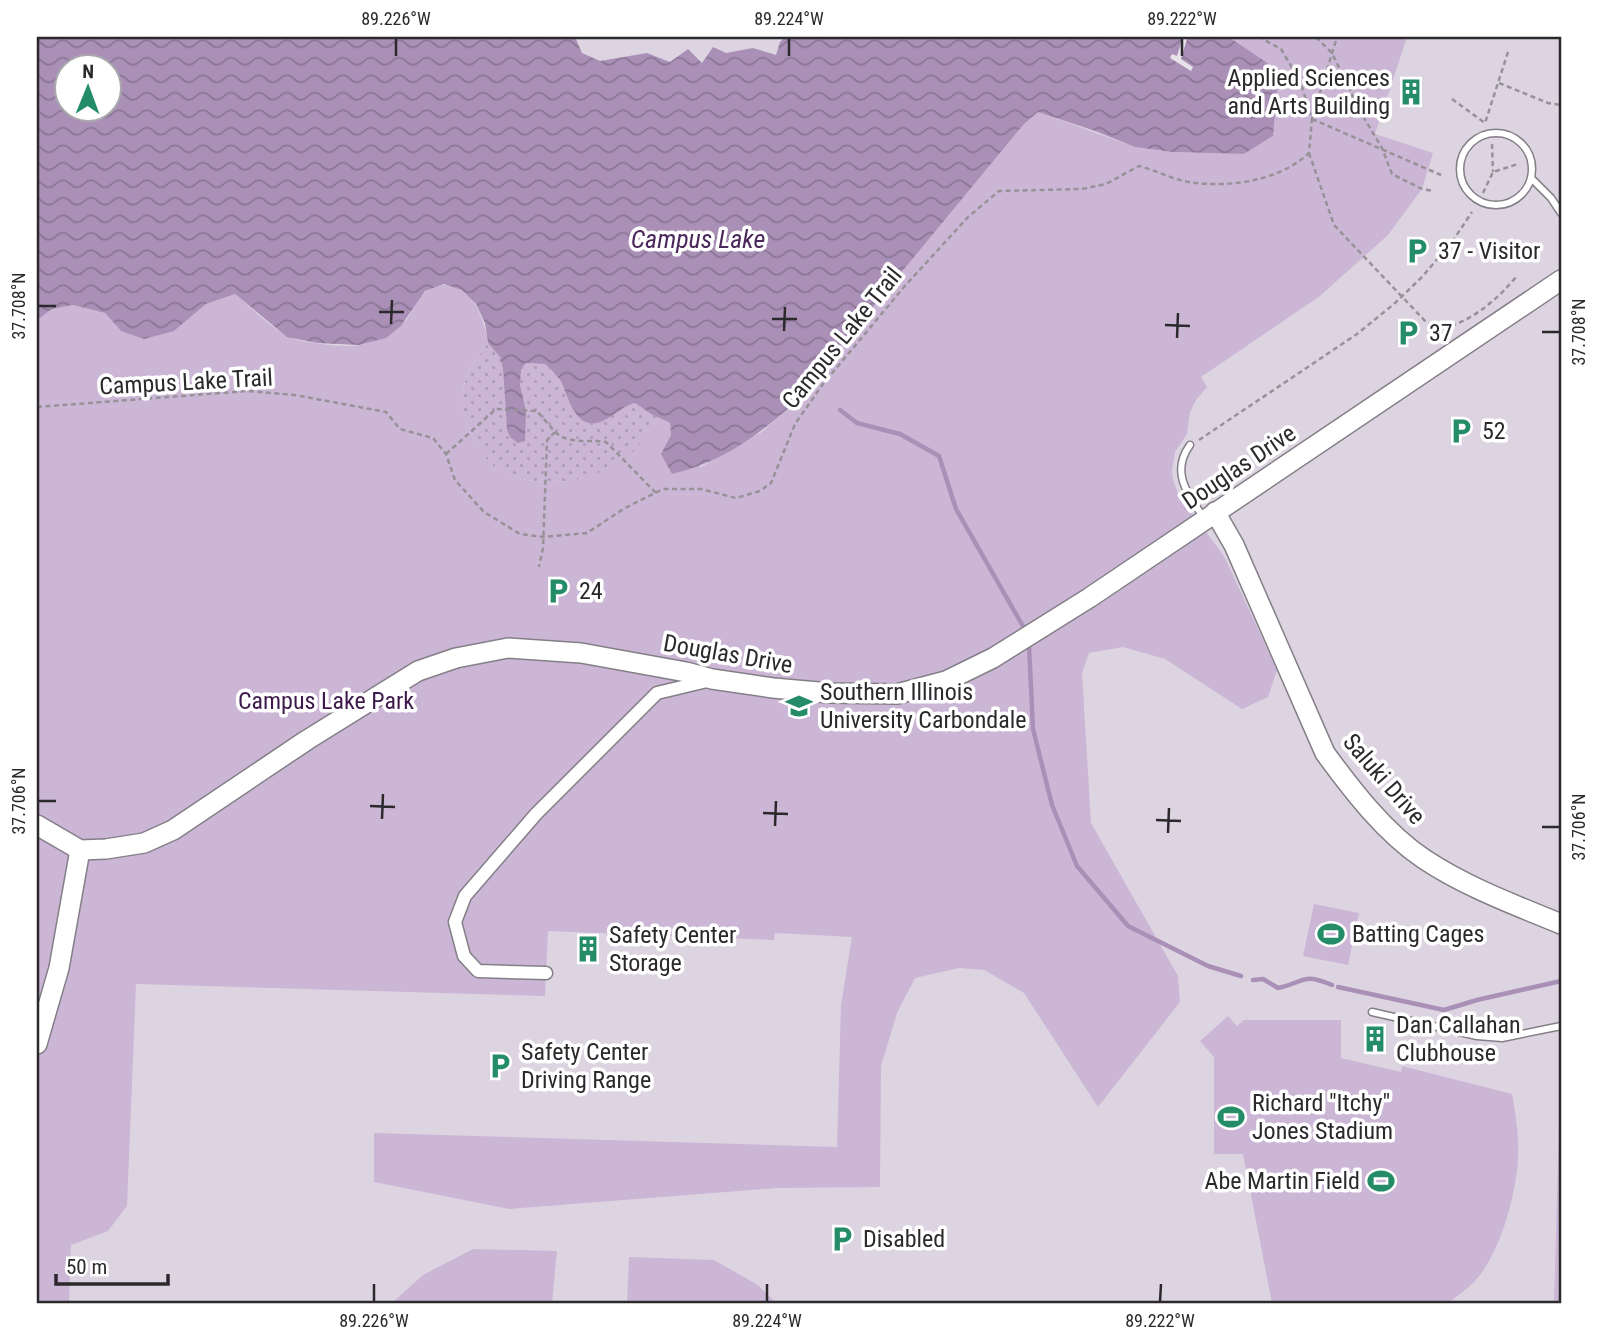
<svg xmlns="http://www.w3.org/2000/svg" width="1598" height="1340" font-family="'Roboto Condensed',sans-serif">
	<style>
		.built { fill: #ddd4e2; fill-rule: evenodd }
		.grass { fill: url(#grass-dots) }
		.park { fill: #cbb6d6 }
		.water { fill: url(#water-waves); fill-rule: evenodd }
		.pier { fill: #e8e2eb }
		.lines { fill: none; stroke-linecap: round; stroke-linejoin: round }
		.stream { stroke: #aa90b7; stroke-width: 4.5 }
		.lane-casing { stroke: #847f87; stroke-width: 9 }
		.street-casing { stroke: #847f87; stroke-width: 15 }
		.secondary-casing { stroke: #847f87; stroke-width: 22 }
		.path { stroke: #969298; stroke-width: 2.5; stroke-dasharray: 5 3.5; stroke-linecap: butt }
		.lane { stroke: #fff; stroke-width: 6 }
		.street { stroke: #fff; stroke-width: 12 }
		.secondary { stroke: #fff; stroke-width: 19 }
		.ticks { fill: none; stroke: #2b292c; stroke-width: 2.5 }
		.labels { text-anchor: middle; dominant-baseline: central; stroke-width: 7; stroke-linejoin: round; paint-order: stroke }
		.poi-label { font-size: 24px; fill: #2b292c; stroke: #fff; text-anchor: start }
		.street-label { font-size: 24px; fill: #2b292c; stroke: #fff }
		.park-label { font-size: 24px; fill: #3d1a4b; stroke: #fff }
		.water-label { font-size: 26px; font-style: italic; fill: #4b285b; stroke: #fff }
		.neatline { fill: none; stroke: #2b292c; stroke-width: 2.5 }
		.ticks-label { font-size: 18px; text-anchor: middle; fill: #2b292c }
	</style>
	<defs>
		<pattern id="grass-dots" width="8" height="8" patternUnits="userSpaceOnUse" patternTransform="scale(1.75)"><rect width="8" height="8" fill="#cbb6d6"/><path d="M2 2h.1M6 6h.1" fill="none" stroke="#ae9cb8" stroke-width="1.8" stroke-linecap="round"/></pattern>
		<pattern id="water-waves" width="16" height="10" patternUnits="userSpaceOnUse" patternTransform="scale(1.75)"><rect width="16" height="10" fill="#aa90b7"/><path d="M0 5q4-4 8 0t8 0" fill="none" stroke="#8b7695"/></pattern>
	</defs>
	<rect width="100%" height="100%" fill="#e8e2eb"/>
	<path class="built" d="M 37,37 L 1561,37 L 1561,1303 L 37,1303 ZM 66,66 L 108,66 L 108,108 L 66,108 Z"/>
	<path class="grass" d="M 488,343 L 500,357 L 503,369 L 507,430 L 526,410 L 520,385 L 520,369 L 526,363 L 545,364 L 558,377 L 575,413 L 605,420 L 623,406 L 635,403 L 659,418 C 649,432 640,450 626,460 C 592,483 534,491 498,469 C 485,461 476,445 470,431 C 464,416 459,401 464,385 C 468,369 478,356 488,343 Z"/>
	<path class="park" d="M 1229,37 L 1407,37 L 1375,134 L 1433,153 L 1422,189 L 1388,235 L 1320,296 L 1201,377 L 1207,387 L 1196,400 L 1190,412 L 1187,434 L 1175,452 L 1172,470 L 1173,480 L 1179,496 L 1224,556 L 1277,670 L 1268,697 L 1242,709 L 1165,659 L 1123,647 L 1089,653 L 1082,673 L 1091,823 L 1178,976 L 1180,1002 L 1098,1107 L 1024,993 L 984,970 L 959,968 L 915,978 L 897,1013 L 881,1066 L 880,1187 L 777,1188 L 509,1209 L 374,1182 L 374,1133 L 837,1147 L 841,1005 L 852,937 L 775,933 L 774,940 L 548,931 L 545,996 L 136,984 L 127,1206 L 108,1231 L 71,1245 L 69,1299 L 71,1303 L 37,1303 L 37,319 L 52,309 L 73,305 L 105,313 L 121,331 L 174,331 L 206,304 L 235,294 C 251,308 267,324 285,335 C 297,343 345,348 359,345 C 371,343 388,334 399,327 C 412,319 415,297 428,290 C 465,270 484,313 488,343 C 478,356 468,369 464,384 C 459,401 464,416 470,431 C 476,445 485,461 498,469 C 538,494 605,481 637,448 C 645,439 652,427 659,418 L 670,423 L 671,435 L 662,454 L 701,467 L 762,432 L 791,406 L 1024,124 L 1038,112 L 1135,147 L 1171,152 L 1244,154 L 1273,136 L 1269,64 Z
		M 1314,904 L 1359,913 L 1348,965 L 1303,956 Z
		M 1228,1016 L 1237,1026 L 1244,1020 L 1341,1020 L 1341,1058 L 1401,1072 L 1402,1066 L 1512,1094 C 1516,1115 1519,1137 1518,1159 C 1516,1195 1500,1254 1475,1281 C 1467,1289 1458,1295 1450,1302 L 1272,1303 L 1243,1154 L 1214,1154 L 1214,1057 L 1200,1041 Z
		M 1561,1058 L 1561,1303 L 1554,1303 Z
		M 473,1249 L 557,1251 L 552,1303 L 392,1303 L 423,1275 Z
		M 629,1257 L 714,1260 L 758,1285 L 776,1303 L 627,1303 Z"/>
	<path class="water" d="M 37,37 L 575,37 L 582,53 L 600,61 L 647,53 L 670,62 L 688,49 L 702,63 L 713,47 L 726,53 L 753,48 L 776,55 L 780,42 L 785,37 L 1229,37 L 1269,64 L 1277,90 L 1273,136 L 1244,154 L 1172,152 L 1135,147 L 1095,131 L 1038,112 L 1024,124 L 791,406 C 755,438 720,463 672,474 L 661,454 L 671,435 L 670,423 L 651,414 L 635,403 C 619,407 610,421 596,423 C 574,427 568,395 560,380 C 556,374 550,369 545,364 L 526,363 L 521,369 L 520,385 L 526,410 L 525,441 L 518,443 L 511,438 L 507,430 L 503,369 L 500,357 L 488,343 L 485,323 L 476,304 L 462,290 L 444,284 L 425,291 L 401,326 L 386,338 L 359,345 L 317,343 L 287,337 L 235,294 L 206,304 L 174,331 L 144,339 L 121,331 L 105,313 L 73,305 L 52,309 L 37,320 ZM 66,66 L 108,66 L 108,108 L 66,108 Z"/>
	<path class="pier" d="M 1183,37 L 1187,39 L 1181,59 L 1193,67 L 1191,71 L 1170,58 L 1172,54 L 1177,56 Z"/>
	<g class="lines">
		<path class="stream" d="M 840,410 L 857,423 L 900,434 L 939,456 L 956,509 L 1024,628
			M 1029,646 L 1033,729 L 1052,805 L 1077,866 L 1128,926 L 1208,966 L 1241,976
			M 1253,980 L 1263,979 L 1278,988 C 1306,982 1302,972 1332,985
			M 1338,987 L 1444,1010 L 1477,1000 L 1561,981"/>
		<g class="lane-casing">
			<path id="lane" d="M1460 169a36 36 0 1 1 72 0a36 36 0 1 1-72 0Z
				M 1531,178 L 1551,198 L 1561,213
				M 1190,445 C 1170,472 1188,495 1204,518
				M 1372,1012 L 1477,1036 L 1502,1038 L 1561,1026"/>
		</g>
		<g class="street-casing">
			<path id="street" d="M 546,973 L 478,971 L 464,956 L 455,922 L 465,896 L 536,814 L 657,693 L 707,681"/>
		</g>
		<g class="secondary-casing">
			<path id="secondary" d="M 1215,512 L 1234,545 L 1325,753 C 1352,790 1385,833 1424,859 C 1466,887 1515,905 1561,924
				M 37,825 L 80,850 L 106,849 L 144,843 L 173,830 L 307,740 L 418,671 L 456,658 L 508,648 L 581,653 L 686,672 L 712,679 L 773,688 L 830,693 L 897,694 L 946,681 L 993,658 L 1089,598 L 1561,280
				M 37,1044 L 59,968 L 80,850"/>
		</g>
		<path class="path" d="M 1316,37 L 1332,53 L 1361,113 L 1382,148 L 1392,174 L 1422,189 L 1434,191
			M 1499,83 L 1548,103 L 1561,105
			M 1452,99 L 1485,123 L 1509,49
			M 1312,119 L 1441,175
			M 1312,119 L 1337,37
			M 1492,144 L 1493,172
			M 1309,153 L 1334,225 L 1427,323 L 1439,330 C 1472,321 1495,302 1517,276
			M 1483,193 L 1493,172 L 1518,164
			M 37,407 L 247,391 L 295,395 L 386,412 L 400,429 L 433,438 L 446,454 L 455,480 L 484,512 L 520,534 L 543,537 L 587,533 L 625,508 L 663,489 L 701,489 L 736,498 L 760,491 L 771,483 L 795,424 L 823,384 L 904,287 L 968,217 L 999,191 L 1082,189 L 1106,184 L 1139,166 C 1158,171 1178,182 1196,183 C 1235,187 1280,180 1309,153 L 1312,119 L 1300,81 L 1281,49 L 1259,37
			M 555,432 C 570,445 587,439 606,442 L 656,493
			M 1199,440 L 1357,334 L 1394,304 L 1422,277 L 1452,242 L 1472,212
			M 446,454 L 496,409 L 537,411 L 555,432 L 547,440 L 543,548 L 539,567"/>
		<use href="#lane" class="lane"/>
		<use href="#street" class="street"/>
		<use href="#secondary" class="secondary"/>
	</g>
	<path class="ticks" d="M 396,56 L 396,38M 789,56 L 789,38M 1182,56 L 1182,38M 38,306 L 56,306M 379,312 L 404,312M 772,319 L 797,319M 391,324 L 392,300M 1165,325 L 1190,326M 784,331 L 785,307M 1542,332 L 1560,332M 1177,338 L 1178,313M 38,801 L 56,801M 370,806 L 395,807M 763,813 L 788,814M 382,819 L 383,794M 1156,820 L 1181,821M 775,826 L 776,801M 1542,827 L 1560,827M 1168,833 L 1169,808M 374,1302 L 374,1284M 767,1302 L 767,1284M 1160,1302 L 1161,1284"/>
	<defs>
		<g id="building-bare" transform="scale(2.1)"><path d="M-4-6H4V6H1V3H-1V6H-4ZM-2.5-4.3h1.7v1.8h-1.7ZM.8-4.3h1.7v1.8H.8ZM-2.5-1h1.7V.8h-1.7ZM.8-1h1.7V.8H.8Z" fill="#258c68" stroke="#fff" stroke-width="2.5" paint-order="stroke"/></g>
		<g id="parking-bare" transform="scale(2.1)"><path d="M-3.5-5.5H1a3.5 3.5 0 0 1 0 7H-1V5.5H-3.5ZM-1-3.4V-.6H.8a1.4 1.4 0 0 0 0-2.8Z" fill="#258c68" stroke="#fff" stroke-width="2.5" paint-order="stroke"/></g>
		<g id="university-bare" transform="scale(2.1)"><path d="M0-5L7-2L0 1L-7-2ZM-4 1L0 2.5L4 1V4Q0 6-4 4Z" fill="#258c68" stroke="#fff" stroke-width="2.5" paint-order="stroke"/></g>
		<g id="stadium-bare" transform="scale(2.1)"><path d="M0-5a6.5 5 0 1 0 0 10a6.5 5 0 1 0 0-10ZM-3.5-1.8h7v3.6h-7Z" fill="#258c68" stroke="#fff" stroke-width="2.5" paint-order="stroke"/></g>
	</defs>
	<g fill-rule="evenodd">
		<use href="#building-bare" x="1411" y="92"/>
		<use href="#parking-bare" x="1417" y="251"/>
		<use href="#parking-bare" x="1408" y="333"/>
		<use href="#parking-bare" x="1461" y="431"/>
		<use href="#parking-bare" x="558" y="591"/>
		<use href="#university-bare" x="799" y="706"/>
		<use href="#stadium-bare" x="1331" y="934"/>
		<use href="#building-bare" x="588" y="949"/>
		<use href="#building-bare" x="1375" y="1039"/>
		<use href="#parking-bare" x="500" y="1066"/>
		<use href="#stadium-bare" x="1231" y="1117"/>
		<use href="#stadium-bare" x="1381" y="1181"/>
		<use href="#parking-bare" x="842" y="1239"/>
	</g>
	<g class="labels">
		<g class="poi-label">
			<text x="1390" y="78" text-anchor="end">Applied Sciences<tspan x="1390" dy="28">and Arts Building</tspan></text>
			<text x="1438" y="251">37 - Visitor</text>
			<text x="1429" y="333">37</text>
			<text x="1482" y="431">52</text>
			<text x="579" y="591">24</text>
			<text x="820" y="692">Southern Illinois<tspan x="820" dy="28">University Carbondale</tspan></text>
			<text x="1352" y="934">Batting Cages</text>
			<text x="609" y="935">Safety Center<tspan x="609" dy="28">Storage</tspan></text>
			<text x="1396" y="1025">Dan Callahan<tspan x="1396" dy="28">Clubhouse</tspan></text>
			<text x="521" y="1052">Safety Center<tspan x="521" dy="28">Driving Range</tspan></text>
			<text x="1252" y="1103">Richard "Itchy"<tspan x="1252" dy="28">Jones Stadium</tspan></text>
			<text x="1360" y="1181" text-anchor="end">Abe Martin Field</text>
			<text x="863" y="1239">Disabled</text>
		</g>
		<g class="street-label">
			<text transform="translate(842 338) rotate(-51)">Campus Lake Trail</text>
			<text transform="translate(186 382) rotate(-3)">Campus Lake Trail</text>
			<text transform="translate(1239 467) rotate(-34)">Douglas Drive</text>
			<text transform="translate(728 654) rotate(10)">Douglas Drive</text>
			<text transform="translate(1384 779) rotate(49)">Saluki Drive</text>
		</g>
		<g class="park-label">
			<text x="326" y="701">Campus Lake Park</text>
		</g>
		<g class="water-label">
			<text x="698" y="239">Campus Lake</text>
		</g>
	</g>
	<rect width="1598" height="1340" fill="none" stroke="#ffffff" stroke-width="77"/>
	<g transform="translate(88 88) rotate(1)"><circle r="33" fill="#ffffff" stroke="#aaa9ab" stroke-width="2"/>
	<path d="M0-5L12 26L0 18L-12 26Z" fill="#258c68"/>
	<text y="-10" font-size="19" font-weight="bold" text-anchor="middle" fill="#2b292c">N</text>
	</g>
	<path d="M56 1274v10h112v-10" fill="none" stroke="#2b292c" stroke-width="3.5"/>
	<text x="66" y="1274" font-size="21" fill="#2b292c" stroke="#ffffff" stroke-width="5" paint-order="stroke">50 m</text>
	<rect x="38" y="38" width="1522" height="1264" class="neatline"/>
	<g class="ticks-label">
		<text x="396" y="25">89.226°W</text>
		<text x="789" y="25">89.224°W</text>
		<text x="1182" y="25">89.222°W</text>
		<text transform="translate(19 306) rotate(-90)" y="6">37.708°N</text>
		<text transform="translate(1579 332) rotate(-90)" y="6">37.708°N</text>
		<text transform="translate(19 801) rotate(-90)" y="6">37.706°N</text>
		<text transform="translate(1579 827) rotate(-90)" y="6">37.706°N</text>
		<text x="374" y="1327">89.226°W</text>
		<text x="767" y="1327">89.224°W</text>
		<text x="1160" y="1327">89.222°W</text>
	</g>
</svg>
